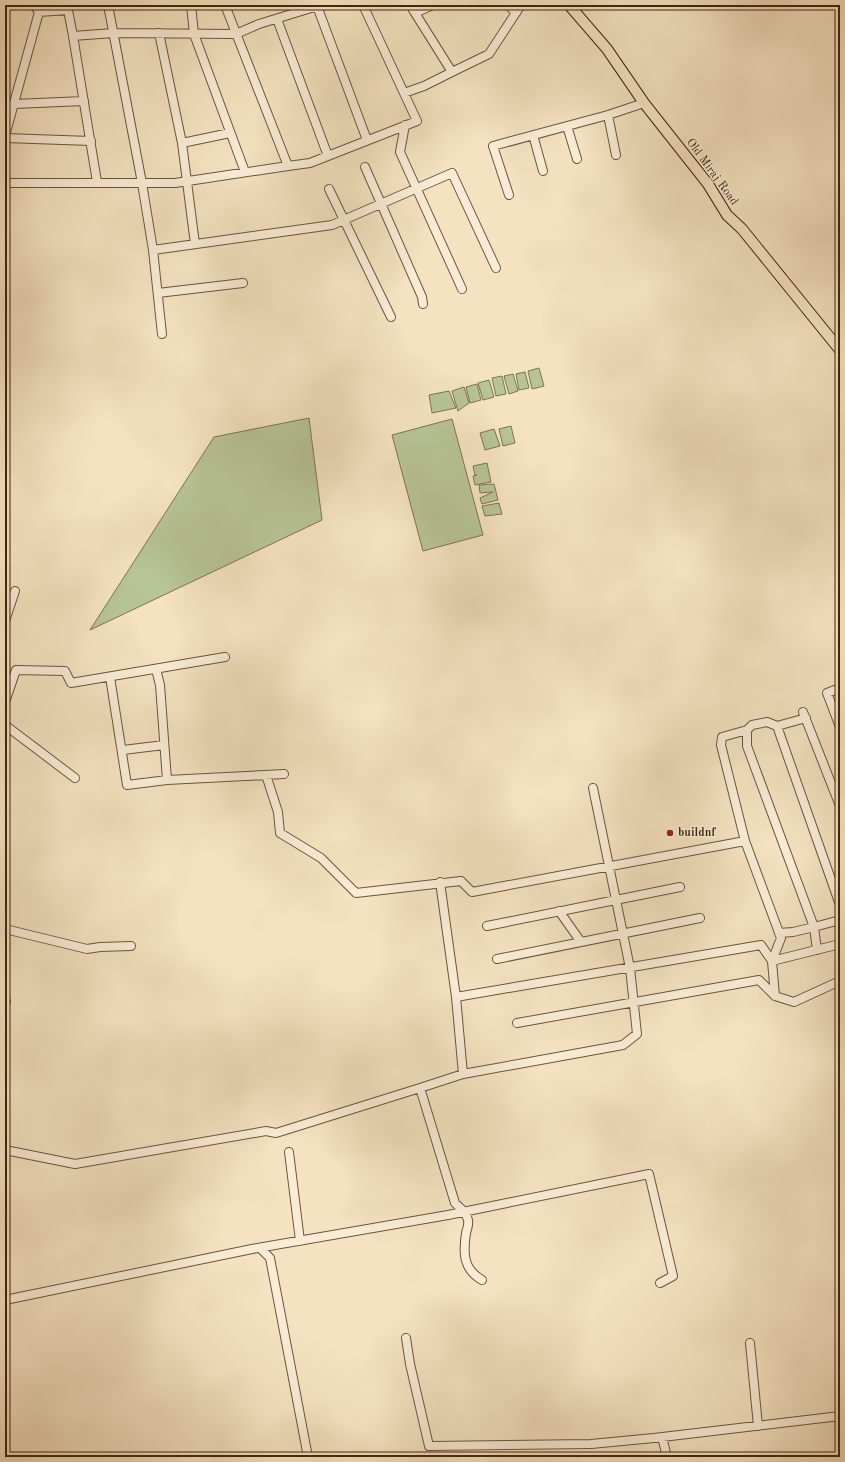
<svg xmlns="http://www.w3.org/2000/svg" width="845" height="1462" font-family="'Old Standard TT',serif">
	<style>
		.green { fill: #b7c496; stroke: #7d7452 }
		.lines { fill: none; stroke-linecap: round; stroke-linejoin: round }
		.minor-casing { stroke: #6f533a; stroke-width: 10 }
		.major-casing { stroke: #43230d; stroke-width: 12 }
		.minor { stroke: #f8ecd6; stroke-width: 8 }
		.major { stroke: #f4e2c0; stroke-width: 10 }
		.poi-dot { fill: #8f2418; stroke: #f8ecd6; stroke-width: 1.5 }
		.labels { text-anchor: middle; dominant-baseline: central; stroke-width: 3; stroke-linejoin: round; paint-order: stroke }
		.street-label { font-size: 12px; fill: #43230d; stroke: #f8ecd6 }
		.poi-label { font-size: 12px; font-weight: bold; fill: #43230d; stroke: #f8ecd6; text-anchor: start }
	</style>
	<rect width="100%" height="100%" fill="#f4e2c0"/>
	<filter id="stains"><feTurbulence type="fractalNoise" baseFrequency=".005" numOctaves="4"/><feColorMatrix values="0 0 0 0 .2 0 0 0 0 .09 0 0 0 0 .02 0 0 0 .5 -.17"/></filter>
	<radialGradient id="worn" r=".72"><stop offset=".6" stop-color="#630" stop-opacity="0"/><stop offset="1" stop-color="#630" stop-opacity=".3"/></radialGradient>
	<path class="green" d="M 539,368 L 544,386 L 532,389 L 528,371 Z
		M 525,372 L 529,388 L 519,390 L 516,374 Z
		M 513,374 L 518,391 L 509,394 L 504,376 Z
		M 502,376 L 506,394 L 496,396 L 492,378 Z
		M 489,380 L 494,397 L 483,400 L 478,383 Z
		M 477,384 L 481,400 L 470,403 L 466,387 Z
		M 464,387 L 469,403 L 458,411 L 452,391 Z
		M 449,391 L 456,408 L 432,413 L 429,395 Z
		M 309,418 L 322,520 L 90,630 L 214,437 Z
		M 452,419 L 483,535 L 423,551 L 392,435 Z
		M 511,426 L 515,443 L 503,446 L 499,429 Z
		M 494,429 L 500,446 L 485,450 L 480,433 Z
		M 487,463 L 491,482 L 475,485 L 473,476 L 477,475 L 475,475 L 473,466 Z
		M 494,484 L 498,500 L 482,504 L 480,498 L 493,492 L 480,493 L 479,485 Z
		M 499,503 L 502,514 L 485,516 L 482,506 Z"/>
	<g class="lines">
		<g class="minor-casing">
			<path id="minor" d="M 67,5 L 73,36 L 113,33 L 236,34 L 259,24 L 321,5
				M 108,5 L 142,183 L 153,250 L 332,225 L 452,173 L 496,268
				M 191,5 L 194,34 L 245,172
				M 225,5 L 288,166
				M 410,5 L 452,72 L 489,54 L 521,5
				M 508,5 L 516,13
				M 317,6 L 367,140
				M 39,12 L 68,10
				M 415,13 L 433,5
				M 277,19 L 328,156
				M 159,33 L 182,143 L 195,244
				M 73,36 L 97,182
				M 404,93 L 424,86 L 452,72
				M 14,104 L 84,101
				M 608,115 L 616,155
				M 405,125 L 400,152 L 462,289
				M 567,126 L 577,159
				M 533,135 L 543,171
				M 5,136 L 39,12 L 34,5
				M 5,138 L 91,141
				M 182,143 L 230,133
				M 365,167 L 422,297 L 423,304
				M 5,183 L 175,183 L 288,166 L 310,163 L 417,121 L 363,5
				M 329,189 L 391,317
				M 509,195 L 493,146 L 608,115 L 644,103
				M 153,250 L 162,334
				M 158,293 L 243,283
				M 5,621 L 15,591
				M 156,669 L 160,685 L 167,780
				M 110,677 L 127,785 L 167,780 L 284,774
				M 840,688 L 827,693 L 840,727
				M 5,702 L 16,670 L 65,671 L 71,683 L 225,657
				M 803,712 L 840,806
				M 5,725 L 75,778
				M 777,726 L 840,905
				M 747,730 L 747,746 L 814,927 L 840,920
				M 123,750 L 164,745
				M 266,775 L 278,812 L 280,833 L 321,858 L 356,893 L 461,881 L 472,892 L 745,841 L 781,938 L 772,961 L 775,996
				M 745,841 L 721,745 L 722,737 L 747,730 L 752,725 L 767,722 L 777,726 L 806,718
				M 440,882 L 456,997 L 463,1074
				M 559,911 L 581,942
				M 487,926 L 680,887
				M 5,929 L 87,949 L 100,947 L 131,946
				M 779,933 L 793,932 L 814,927 L 817,950
				M 497,959 L 700,918
				M 456,997 L 761,945 L 772,961 L 840,944
				M 5,1001 L 6,1001
				M 517,1023 L 759,980 L 775,996 L 794,1002 L 840,981
				M 5,1150 L 75,1164 L 266,1131 L 276,1133 L 420,1088
				M 289,1152 L 300,1241
				M 260,1248 L 270,1258 L 308,1457
				M 482,1280 C 463,1269 463,1253 466,1233 C 467,1229 469,1225 468,1220 C 467,1213 460,1208 455,1203 L 420,1088 L 463,1074 L 623,1045 L 637,1034 L 630,968 L 593,788
				M 5,1300 L 252,1249 L 448,1215 L 649,1174 L 673,1276 L 660,1283
				M 406,1338 L 410,1364 L 429,1446 L 591,1444 L 654,1438 L 840,1416
				M 750,1343 L 758,1426
				M 662,1437 L 667,1457"/>
		</g>
		<g class="major-casing">
			<path id="major" d="M 569,5 L 607,49 L 644,103 L 708,184 L 727,215 L 742,229 L 840,350"/>
		</g>
		<use href="#minor" class="minor"/>
		<use href="#major" class="major"/>
	</g>
	<circle class="poi-dot" cx="670" cy="833" r="4"/>
	<g class="labels">
		<g class="street-label">
			<text transform="translate(712 172) rotate(54)">Old Miraj Road</text>
		</g>
		<g class="poi-label">
			<text x="678" y="833">buildnf</text>
		</g>
	</g>
	<rect width="845" height="1462" fill="none" stroke="#f4e2c0" stroke-width="20"/>
	<rect x="6" y="6" width="833" height="1450" fill="none" stroke="#43230d" stroke-width="2"/>
	<rect x="10" y="10" width="825" height="1442" fill="none" stroke="#43230d"/>
	<rect width="100%" height="100%" filter="url(#stains)"/>
	<rect width="100%" height="100%" fill="url(#worn)"/>
</svg>
